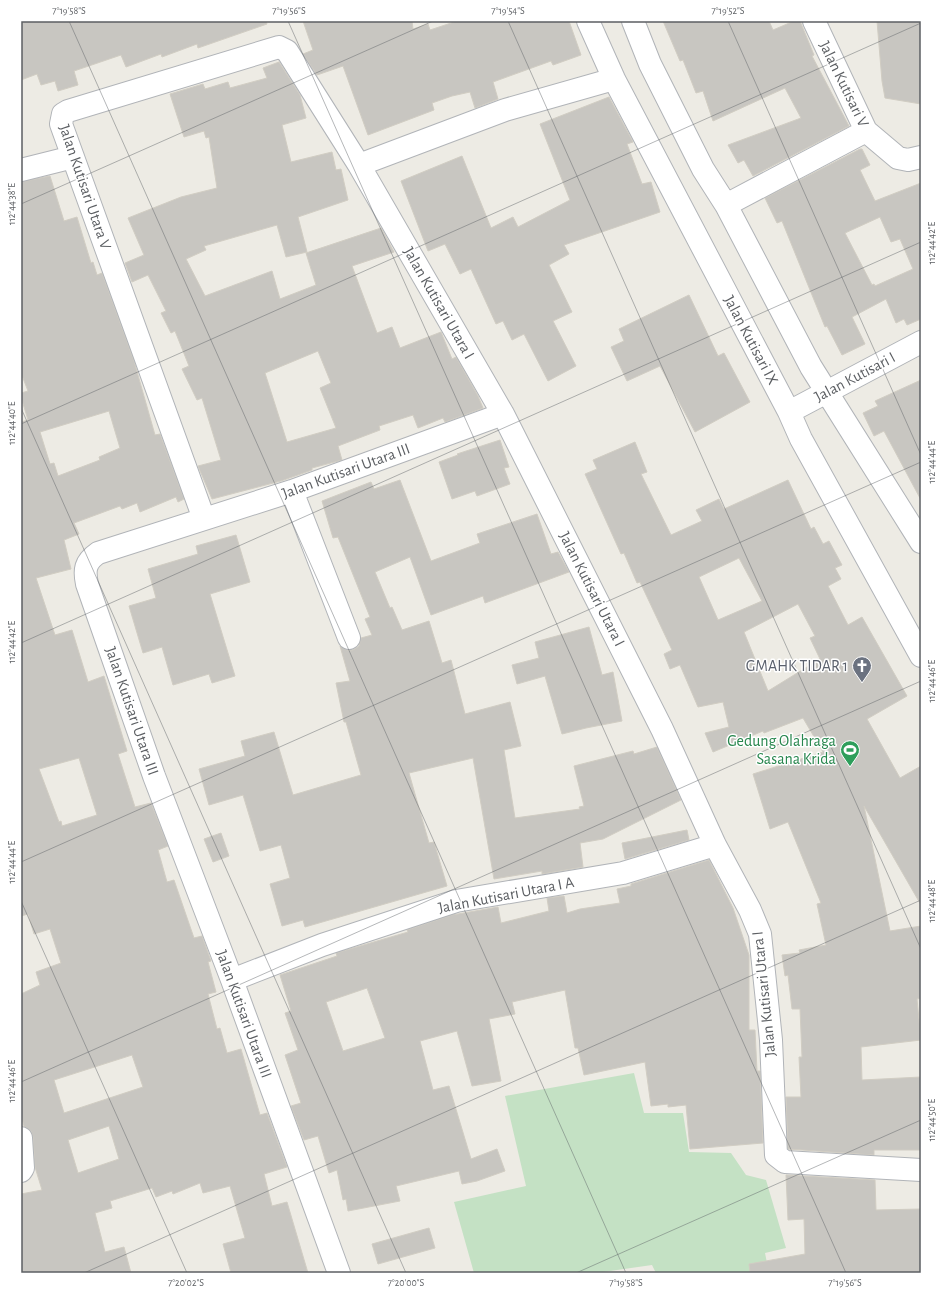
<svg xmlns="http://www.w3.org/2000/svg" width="942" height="1294" font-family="'Alegreya Sans',sans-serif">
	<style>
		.green { fill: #c4e1c4 }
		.building { fill: #c8c6c1; stroke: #d1cdc3; fill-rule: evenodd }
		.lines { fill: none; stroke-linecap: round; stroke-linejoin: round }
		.minor-casing { stroke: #b1b4b8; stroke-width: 24 }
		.minor { stroke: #fff; stroke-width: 22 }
		.ticks { fill: none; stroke: #5c5f63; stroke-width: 1; stroke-opacity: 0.45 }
		.labels { text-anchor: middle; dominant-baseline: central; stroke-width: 3; stroke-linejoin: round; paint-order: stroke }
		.street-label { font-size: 16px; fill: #5c5f63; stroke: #fff }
		.worship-label { font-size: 16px; fill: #5b616d; stroke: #fff; text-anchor: end }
		.leisure-label { font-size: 16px; fill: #27864d; stroke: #fff; text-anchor: end }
		.neatline { fill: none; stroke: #5c5f63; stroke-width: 1.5 }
		.ticks-label { font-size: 10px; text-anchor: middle; fill: #5c5f63 }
	</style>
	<rect width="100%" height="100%" fill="#edebe4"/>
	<path class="green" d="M 634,1073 L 644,1113 L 683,1113 L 689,1152 L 731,1153 L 746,1175 L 766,1180 L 786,1248 L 765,1253 L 769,1273 L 656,1273 L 652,1265 L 596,1273 L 474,1273 L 454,1202 L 526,1186 L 505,1096 Z"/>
	<path class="building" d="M 21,21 L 266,21 L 267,24 L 198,48 L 197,44 L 162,57 L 161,54 L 126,67 L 121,55 L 74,71 L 78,85 L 58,91 L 55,81 L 41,85 L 37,74 L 21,80 Z
		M 303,21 L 412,21 L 413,29 L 428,24 L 430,30 L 457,21 L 569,21 L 581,55 L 553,65 L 551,61 L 493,82 L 498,99 L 475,108 L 470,92 L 452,96 L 432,103 L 434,110 L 368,135 L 343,66 L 317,75 L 303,54 L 313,50 Z
		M 663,21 L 769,21 L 773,30 L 794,21 L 800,21 L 814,55 L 812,56 L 849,126 L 753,176 L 744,160 L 738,163 L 728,145 L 801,118 L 785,88 L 713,121 L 703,91 L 696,93 L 683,60 L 680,61 Z
		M 877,21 L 921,21 L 921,104 L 885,98 L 882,81 Z
		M 279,62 L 300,95 L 306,118 L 282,125 L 291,162 L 332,152 L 336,170 L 341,169 L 348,200 L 298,217 L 307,252 L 286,257 L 277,225 L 204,246 L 206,250 L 186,259 L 205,296 L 272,271 L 280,299 L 316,285 L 306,253 L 381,228 L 394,252 L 352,266 L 377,333 L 392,327 L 400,348 L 441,332 L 452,359 L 456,357 L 478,396 L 483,408 L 445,422 L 443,418 L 418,428 L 413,415 L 379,426 L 380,430 L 338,446 L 342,460 L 312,468 L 312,470 L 281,481 L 212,499 L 198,466 L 221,460 L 202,398 L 197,400 L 182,369 L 189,366 L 175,331 L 171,333 L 161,313 L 166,311 L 148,275 L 132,282 L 125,263 L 144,255 L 128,218 L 181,197 L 217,188 L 209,137 L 206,138 L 204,131 L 184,137 L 170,94 L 203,84 L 205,89 L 228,82 L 230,88 L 267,78 L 263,68 ZM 318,351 L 331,383 L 320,388 L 336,428 L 287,442 L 265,373 Z
		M 609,97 L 633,142 L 627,144 L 642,184 L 651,182 L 660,212 L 564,245 L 569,254 L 549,265 L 572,312 L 553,321 L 576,366 L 548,381 L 524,334 L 512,340 L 503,321 L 496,324 L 471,269 L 460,274 L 445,244 L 428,251 L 401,181 L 462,156 L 491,228 L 513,217 L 518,227 L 570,200 L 540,124 Z
		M 860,149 L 862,149 L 870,165 L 860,170 L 875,201 L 921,183 L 921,319 L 907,325 L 904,319 L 896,323 L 886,299 L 852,317 L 865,344 L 842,355 L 827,326 L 825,327 L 782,221 L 777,223 L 765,198 ZM 880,217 L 891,242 L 900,239 L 913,269 L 875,286 L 874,284 L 872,285 L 845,233 Z
		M 50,176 L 64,221 L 77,217 L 91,263 L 93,262 L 97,275 L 102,273 L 134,361 L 155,435 L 160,434 L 184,499 L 178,502 L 176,497 L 140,512 L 137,503 L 122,509 L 120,506 L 74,523 L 79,534 L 64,540 L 71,569 L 36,578 L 55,635 L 72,630 L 88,682 L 104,676 L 127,751 L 118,754 L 135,807 L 151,803 L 168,846 L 158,850 L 167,882 L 174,880 L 194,938 L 202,936 L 211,961 L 208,962 L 216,992 L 208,994 L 217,1029 L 220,1028 L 227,1053 L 241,1049 L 260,1115 L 267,1113 L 287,1167 L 264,1174 L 272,1206 L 287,1202 L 308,1273 L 231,1273 L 223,1244 L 245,1238 L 230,1186 L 203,1193 L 200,1183 L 173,1194 L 172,1191 L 156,1197 L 152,1188 L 110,1201 L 112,1208 L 95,1213 L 105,1252 L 124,1247 L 131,1273 L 21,1273 L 21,1194 L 42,1190 L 35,1167 L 33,1137 L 31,1131 L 24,1126 L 21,1115 L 21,994 L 40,985 L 36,972 L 61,963 L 50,929 L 34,934 L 28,914 L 21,916 L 21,422 L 28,420 L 21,397 L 21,393 L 28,391 L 21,373 L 21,182 ZM 109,411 L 120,448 L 99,457 L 100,460 L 58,476 L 54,463 L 50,464 L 40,432 ZM 79,758 L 97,815 L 62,826 L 61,821 L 59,822 L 39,769 ZM 132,1055 L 143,1087 L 64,1113 L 54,1080 ZM 109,1126 L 119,1159 L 78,1173 L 68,1140 Z
		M 689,295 L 718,356 L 724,353 L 750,402 L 695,432 L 660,366 L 627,381 L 611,347 L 624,341 L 619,329 Z
		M 921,380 L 921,500 L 884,431 L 874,436 L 863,413 L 878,406 L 875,401 Z
		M 500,440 L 509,467 L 504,468 L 510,484 L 477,496 L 475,491 L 452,499 L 439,462 L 458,455 L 457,454 Z
		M 635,442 L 647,472 L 641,474 L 671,535 L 702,521 L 696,510 L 719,499 L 724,509 L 788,480 L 811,529 L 814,527 L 823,544 L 829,541 L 842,565 L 835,568 L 841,579 L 828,586 L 848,625 L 862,617 L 907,696 L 867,719 L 900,778 L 921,766 L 921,905 L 864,806 L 890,931 L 921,926 L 921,998 L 917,999 L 921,1040 L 861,1047 L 862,1080 L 921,1077 L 921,1150 L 874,1150 L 874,1155 L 788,1149 L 786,1097 L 801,1097 L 799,1057 L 802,1057 L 800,1009 L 792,1009 L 788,975 L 785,976 L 782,955 L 800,953 L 799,950 L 826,945 L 817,904 L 821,903 L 788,822 L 770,829 L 753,774 L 823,752 L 803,718 L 764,733 L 763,731 L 713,752 L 705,733 L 729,727 L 723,702 L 698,707 L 680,665 L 670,669 L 664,654 L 672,650 L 640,582 L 637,583 L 624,553 L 621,554 L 585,474 L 597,469 L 593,460 ZM 739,558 L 762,601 L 718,620 L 699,577 ZM 798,604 L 815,636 L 810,638 L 820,659 L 768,691 L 744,632 Z
		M 400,480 L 431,561 L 480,543 L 477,534 L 537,514 L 551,554 L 558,552 L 569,572 L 485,603 L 483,596 L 431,615 L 410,557 L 375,572 L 390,608 L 392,607 L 402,630 L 429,621 L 442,663 L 451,660 L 465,714 L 510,702 L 521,746 L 504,750 L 515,818 L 580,809 L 579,807 L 584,806 L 574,766 L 633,751 L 634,754 L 657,747 L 681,800 L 603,839 L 580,843 L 583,867 L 542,874 L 542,871 L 494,879 L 473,758 L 409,773 L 429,843 L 434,842 L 447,886 L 305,927 L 303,920 L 282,926 L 270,884 L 290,878 L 281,845 L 260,851 L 243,795 L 209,805 L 199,769 L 245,756 L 241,741 L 274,732 L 293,795 L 361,775 L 346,722 L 344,722 L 336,683 L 350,681 L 340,646 L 347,650 L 353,650 L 359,646 L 361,638 L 372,635 L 365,619 L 370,617 L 338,537 L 333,538 L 322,501 L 371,482 L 374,489 Z
		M 236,535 L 250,582 L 210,594 L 235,676 L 212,683 L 209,674 L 173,685 L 162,647 L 143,653 L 129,606 L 156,598 L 148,569 L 198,554 L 196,546 Z
		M 589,627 L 602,675 L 613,672 L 622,721 L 586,728 L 562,734 L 545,676 L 517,684 L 512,665 L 539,658 L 535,642 Z
		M 687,830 L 689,840 L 625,859 L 622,843 Z
		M 221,833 L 229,856 L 213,862 L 204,839 Z
		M 709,860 L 733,908 L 749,955 L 749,1030 L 755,1030 L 757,1071 L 760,1071 L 763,1143 L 690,1149 L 686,1105 L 668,1107 L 668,1104 L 651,1106 L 645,1062 L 584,1075 L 578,1048 L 575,1048 L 565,990 L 512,1002 L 515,1014 L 489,1019 L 501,1081 L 472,1086 L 457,1031 L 420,1041 L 433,1090 L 449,1086 L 471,1159 L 497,1149 L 505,1171 L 477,1181 L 462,1184 L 459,1171 L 396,1186 L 400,1201 L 348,1211 L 346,1199 L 343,1200 L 337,1170 L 329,1173 L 318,1136 L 304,1140 L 291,1106 L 301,1103 L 285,1055 L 298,1050 L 285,1013 L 291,1011 L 280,975 L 337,956 L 336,953 L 408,932 L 407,930 L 452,915 L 498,907 L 501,923 L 549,911 L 547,898 L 564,896 L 567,913 L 580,909 L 620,903 L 617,889 L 631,886 L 631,884 ZM 367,988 L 385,1038 L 343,1051 L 326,1002 Z
		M 786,1175 L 875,1180 L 876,1210 L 921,1209 L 921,1273 L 750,1273 L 749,1264 L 805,1254 L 804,1219 L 788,1220 Z
		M 429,1228 L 435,1248 L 378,1264 L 372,1244 Z"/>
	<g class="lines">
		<g class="minor-casing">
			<path id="minor" d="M 588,21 L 614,79 L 789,412 L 801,439 L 921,656
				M 633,21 L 650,64 L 703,169 L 726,205 L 811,367 L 921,542
				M 814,21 L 866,131 L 898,158 L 908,160 L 921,157
				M 359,165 L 505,110 L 614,79
				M 21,170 L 73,157
				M 726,205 L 866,131
				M 789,412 L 921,342
				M 292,491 L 349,638
				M 204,519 L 61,124 L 63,114 L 68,111 L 279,47 L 287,51 L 359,165 L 503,414 L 662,729 L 715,845 L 750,910 L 760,934 L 771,1040 L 776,1155 L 785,1162 L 921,1170
				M 232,980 L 322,945 L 456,901 L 623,873 L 715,845
				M 21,1138 L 23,1168 L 21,1171
				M 339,1273 L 232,980 L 154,776 L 87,584 C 84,570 85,562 98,553 L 292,491 L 503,414"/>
		</g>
		<use href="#minor" class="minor"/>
	</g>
	<path class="ticks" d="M 69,21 L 626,1273M 288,21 L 846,1273M 508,21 L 921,949M 728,21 L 921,455M 21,204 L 433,21M 21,408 L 406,1273M 21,424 L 921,23M 21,643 L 921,242M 21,862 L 921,462M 21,901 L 187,1273M 21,1082 L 921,681M 84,1273 L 921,900M 576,1273 L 921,1120"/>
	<defs>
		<g id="church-pin" transform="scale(1)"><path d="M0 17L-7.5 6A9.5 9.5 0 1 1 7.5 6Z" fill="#6b7280" stroke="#fff"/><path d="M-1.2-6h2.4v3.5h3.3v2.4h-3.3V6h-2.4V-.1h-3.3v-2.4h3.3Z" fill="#fff"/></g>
		<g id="stadium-pin" transform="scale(1)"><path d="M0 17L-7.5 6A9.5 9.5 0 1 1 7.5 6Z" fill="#2e9e5b" stroke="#fff"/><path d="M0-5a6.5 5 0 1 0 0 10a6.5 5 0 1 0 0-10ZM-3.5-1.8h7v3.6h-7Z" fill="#fff"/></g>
	</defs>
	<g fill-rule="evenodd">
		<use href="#church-pin" x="862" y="666"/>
		<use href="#stadium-pin" x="850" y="750"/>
	</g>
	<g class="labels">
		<g class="street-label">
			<text transform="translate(844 84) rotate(64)">Jalan Kutisari V</text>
			<text transform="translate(85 187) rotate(71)">Jalan Kutisari Utara V</text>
			<text transform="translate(439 303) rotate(60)">Jalan Kutisari Utara I</text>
			<text transform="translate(751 340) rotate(62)">Jalan Kutisari IX</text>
			<text transform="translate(855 377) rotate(-28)">Jalan Kutisari I</text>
			<text transform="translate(346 471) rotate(-20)">Jalan Kutisari Utara III</text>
			<text transform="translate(592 589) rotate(63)">Jalan Kutisari Utara I</text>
			<text transform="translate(132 711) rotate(71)">Jalan Kutisari Utara III</text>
			<text transform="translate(506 895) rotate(-11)">Jalan Kutisari Utara I A</text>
			<text transform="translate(764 994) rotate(-96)">Jalan Kutisari Utara I</text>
			<text transform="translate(244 1014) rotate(70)">Jalan Kutisari Utara III</text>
		</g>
		<g class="worship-label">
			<text x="848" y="666">GMAHK TIDAR 1</text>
		</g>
		<g class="leisure-label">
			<text x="836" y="741">Gedung Olahraga<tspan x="836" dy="18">Sasana Krida</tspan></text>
		</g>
	</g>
	<rect width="942" height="1294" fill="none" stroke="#ffffff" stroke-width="44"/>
	<rect x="22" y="22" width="898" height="1250" class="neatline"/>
	<g class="ticks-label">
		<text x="69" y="14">7°19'58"S</text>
		<text x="289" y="14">7°19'56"S</text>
		<text x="508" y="14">7°19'54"S</text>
		<text x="728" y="14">7°19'52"S</text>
		<text transform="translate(11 204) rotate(-90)" y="4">112°44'38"E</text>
		<text transform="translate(931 243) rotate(-90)" y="4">112°44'42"E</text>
		<text transform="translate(11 423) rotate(-90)" y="4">112°44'40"E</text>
		<text transform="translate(931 462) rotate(-90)" y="4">112°44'44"E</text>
		<text transform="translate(11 642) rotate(-90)" y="4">112°44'42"E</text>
		<text transform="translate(931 681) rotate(-90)" y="4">112°44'46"E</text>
		<text transform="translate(11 862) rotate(-90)" y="4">112°44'44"E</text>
		<text transform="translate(931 901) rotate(-90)" y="4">112°44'48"E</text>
		<text transform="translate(11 1081) rotate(-90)" y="4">112°44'46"E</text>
		<text transform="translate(931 1120) rotate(-90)" y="4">112°44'50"E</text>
		<text x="186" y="1286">7°20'02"S</text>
		<text x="406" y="1286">7°20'00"S</text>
		<text x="626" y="1286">7°19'58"S</text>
		<text x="845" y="1286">7°19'56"S</text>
	</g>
</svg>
